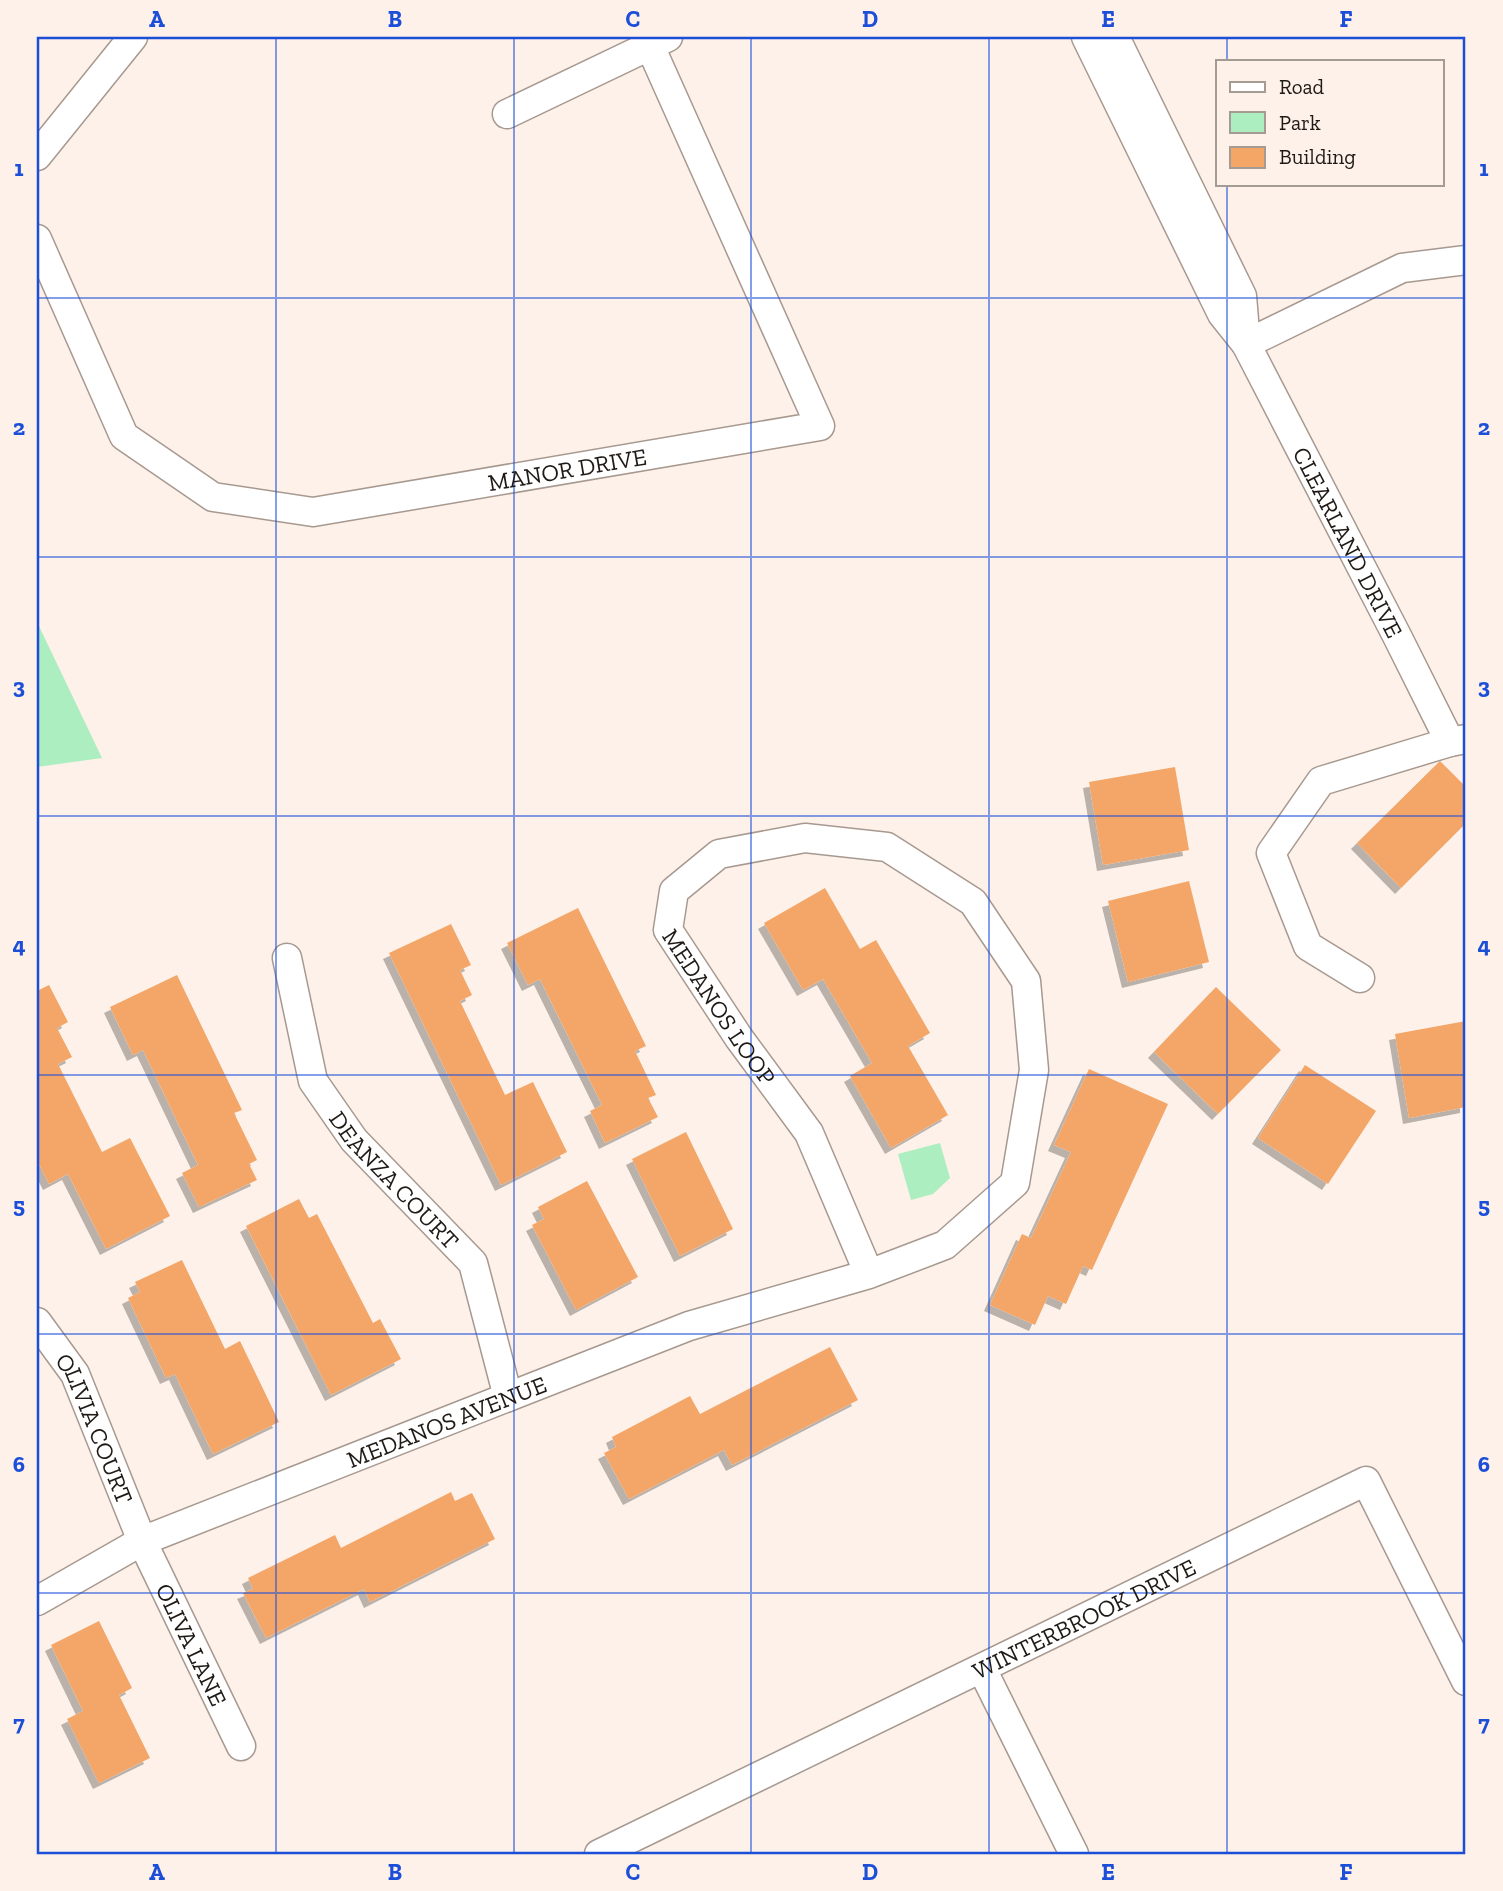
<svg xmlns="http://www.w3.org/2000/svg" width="1503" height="1891" font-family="'Zilla Slab',serif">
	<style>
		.green { fill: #aceec0 }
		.building { fill: #f4a667; filter: url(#shadow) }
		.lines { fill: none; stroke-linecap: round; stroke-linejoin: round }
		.minor-casing { stroke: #a7998f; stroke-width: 31 }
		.minor { stroke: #fff; stroke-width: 28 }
		.grid { fill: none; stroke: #1d4ed8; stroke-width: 2; stroke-opacity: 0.55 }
		.labels { text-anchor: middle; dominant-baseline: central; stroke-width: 5; stroke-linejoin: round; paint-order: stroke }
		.street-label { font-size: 24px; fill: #1f1a16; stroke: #fdf1e9 }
		.neatline { fill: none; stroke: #1d4ed8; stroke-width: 2.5 }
		.grid-label { font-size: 23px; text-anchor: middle; font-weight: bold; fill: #1d4ed8 }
	</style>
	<defs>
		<filter id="shadow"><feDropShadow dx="-6" dy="6" stdDeviation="0" flood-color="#0004"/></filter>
	</defs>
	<rect width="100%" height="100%" fill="#fdf1e9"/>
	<path class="green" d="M 37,622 L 102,758 L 37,767 Z
		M 940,1143 L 950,1178 L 933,1194 L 911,1200 L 898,1154 Z"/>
	<path class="building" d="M 1440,761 L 1466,787 L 1466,823 L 1401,888 L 1357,843 Z
		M 1175,767 L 1189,850 L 1103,865 L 1089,782 Z
		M 1189,881 L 1209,962 L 1128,982 L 1108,901 Z
		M 825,888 L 860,949 L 876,940 L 930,1033 L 908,1046 L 948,1115 L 891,1148 L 850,1076 L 872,1063 L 823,979 L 803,990 L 764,923 Z
		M 578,908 L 646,1046 L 635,1051 L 656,1095 L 648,1098 L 658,1117 L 605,1143 L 590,1111 L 602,1105 L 540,979 L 528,985 L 507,943 Z
		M 451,924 L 471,965 L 460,970 L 472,995 L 460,1001 L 505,1095 L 533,1082 L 567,1152 L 501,1185 L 389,953 Z
		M 177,975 L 242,1110 L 234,1113 L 257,1160 L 249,1164 L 257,1180 L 199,1207 L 182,1173 L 198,1165 L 143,1050 L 133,1055 L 110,1007 Z
		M 49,985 L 68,1022 L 57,1028 L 72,1057 L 58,1064 L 102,1152 L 130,1138 L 170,1216 L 106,1249 L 68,1174 L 49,1184 L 37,1160 L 37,991 Z
		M 1216,987 L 1281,1050 L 1218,1114 L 1154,1052 Z
		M 1466,1021 L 1466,1107 L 1409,1118 L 1395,1034 Z
		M 1305,1065 L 1376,1111 L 1328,1184 L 1258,1138 Z
		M 1089,1069 L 1168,1104 L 1092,1270 L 1083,1266 L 1066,1304 L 1048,1296 L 1035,1325 L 990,1305 L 1022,1234 L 1031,1238 L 1071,1152 L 1054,1145 Z
		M 686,1132 L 733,1229 L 680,1256 L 632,1159 Z
		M 587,1181 L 638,1277 L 576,1310 L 532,1225 L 544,1219 L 538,1207 Z
		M 299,1199 L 309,1218 L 317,1214 L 373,1323 L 380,1319 L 401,1359 L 331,1395 L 246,1226 Z
		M 182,1260 L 225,1349 L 240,1341 L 279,1422 L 213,1454 L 175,1374 L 166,1378 L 128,1298 L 140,1292 L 135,1282 Z
		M 830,1347 L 858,1400 L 732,1465 L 724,1450 L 629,1499 L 604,1453 L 616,1447 L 612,1437 L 690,1396 L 700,1414 Z
		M 451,1492 L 455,1501 L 472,1493 L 495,1539 L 370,1602 L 364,1589 L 266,1638 L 243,1593 L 253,1589 L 248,1578 L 335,1535 L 341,1548 Z
		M 99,1621 L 132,1688 L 119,1695 L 150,1758 L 99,1783 L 67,1719 L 83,1711 L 51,1645 Z"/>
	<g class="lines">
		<g class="minor-casing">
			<g id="minor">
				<path id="s1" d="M 1086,37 L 1222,314 L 1246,344 L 1397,636 L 1450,742"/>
				<path d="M 1115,37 L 1242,296 L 1246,344"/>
				<path d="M 507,114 L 668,37"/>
				<path d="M 37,156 L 133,37"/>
				<path id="s2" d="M 37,239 L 124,436 L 213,497 L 313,512 L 820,426 L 646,37"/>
				<path d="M 1246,344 L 1402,268 L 1466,260"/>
				<path id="s3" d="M 287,958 L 313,1081 L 354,1140 L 473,1263 L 508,1397"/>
				<path d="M 1360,978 L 1308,946 L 1271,853 L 1321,781 L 1450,742 L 1466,739"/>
				<path id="s4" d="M 37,1322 L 75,1374 L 142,1541 L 241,1746"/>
				<path id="s5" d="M 37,1601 L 142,1541 L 508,1397 L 689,1326 L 869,1274 L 945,1245 L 1015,1183 L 1034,1070 L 1026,981 L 973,902 L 887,847 L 805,838 L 719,854 L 674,891 L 668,930 L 739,1038 L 809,1133 L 869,1274"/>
				<path d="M 982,1669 L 1074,1854"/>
				<path id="s6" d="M 599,1854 L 1366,1481 L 1466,1681"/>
			</g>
		</g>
		<use href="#minor" class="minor"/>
	</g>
	<path class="grid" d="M 276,37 L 276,1854M 514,37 L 514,1854M 751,37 L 751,1854M 989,37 L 989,1854M 1227,37 L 1227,61M 1227,184 L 1227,1854M 37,298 L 1466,298M 37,557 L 1466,557M 37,816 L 1466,816M 37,1075 L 1466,1075M 37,1334 L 1466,1334M 37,1593 L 1466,1593"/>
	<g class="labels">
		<g class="street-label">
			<text stroke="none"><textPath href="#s2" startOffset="682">MANOR DRIVE</textPath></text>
			<text stroke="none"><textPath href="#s1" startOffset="570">CLEARLAND DRIVE</textPath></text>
			<text stroke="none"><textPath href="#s5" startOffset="1832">MEDANOS LOOP</textPath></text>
			<text stroke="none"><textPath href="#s3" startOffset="254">DEANZA COURT</textPath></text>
			<text stroke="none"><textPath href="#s5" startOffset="448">MEDANOS AVENUE</textPath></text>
			<text stroke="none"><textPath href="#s4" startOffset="122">OLIVIA COURT</textPath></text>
			<text stroke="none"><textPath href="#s6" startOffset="539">WINTERBROOK DRIVE</textPath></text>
			<text stroke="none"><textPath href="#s4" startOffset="359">OLIVA LANE</textPath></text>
		</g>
	</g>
	<rect width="1503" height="1891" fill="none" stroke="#fdf1e9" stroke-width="77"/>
	<rect x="1216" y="60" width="228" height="126" fill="#fdf1e9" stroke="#a49b95" stroke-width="2"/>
	<rect x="1230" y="82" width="35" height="10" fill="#ffffff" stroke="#a49b95" stroke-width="2"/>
	<text x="1279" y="94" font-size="21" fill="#1f1a16">Road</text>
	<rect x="1230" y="112" width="35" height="21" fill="#aceec0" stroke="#a49b95" stroke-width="2"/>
	<text x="1279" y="130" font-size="21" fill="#1f1a16">Park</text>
	<rect x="1230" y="147" width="35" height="21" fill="#f4a667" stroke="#a49b95" stroke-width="2"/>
	<text x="1279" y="164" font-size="21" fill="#1f1a16">Building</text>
	<rect x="38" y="38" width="1426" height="1815" class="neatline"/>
	<g class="grid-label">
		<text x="157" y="27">A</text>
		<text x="395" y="27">B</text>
		<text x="633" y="27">C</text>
		<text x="870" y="27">D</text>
		<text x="1108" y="27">E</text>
		<text x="1346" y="27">F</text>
		<text x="19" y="176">1</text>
		<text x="1484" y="176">1</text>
		<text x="19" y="435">2</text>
		<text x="1484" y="435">2</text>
		<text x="19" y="694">3</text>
		<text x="1484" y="694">3</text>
		<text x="19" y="953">4</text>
		<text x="1484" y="953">4</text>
		<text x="19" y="1213">5</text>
		<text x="1484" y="1213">5</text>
		<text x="19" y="1472">6</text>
		<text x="1484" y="1472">6</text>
		<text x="19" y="1731">7</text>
		<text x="1484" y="1731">7</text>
		<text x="157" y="1880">A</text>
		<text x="395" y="1880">B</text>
		<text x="633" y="1880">C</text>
		<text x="870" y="1880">D</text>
		<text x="1108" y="1880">E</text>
		<text x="1346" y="1880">F</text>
	</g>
</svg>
